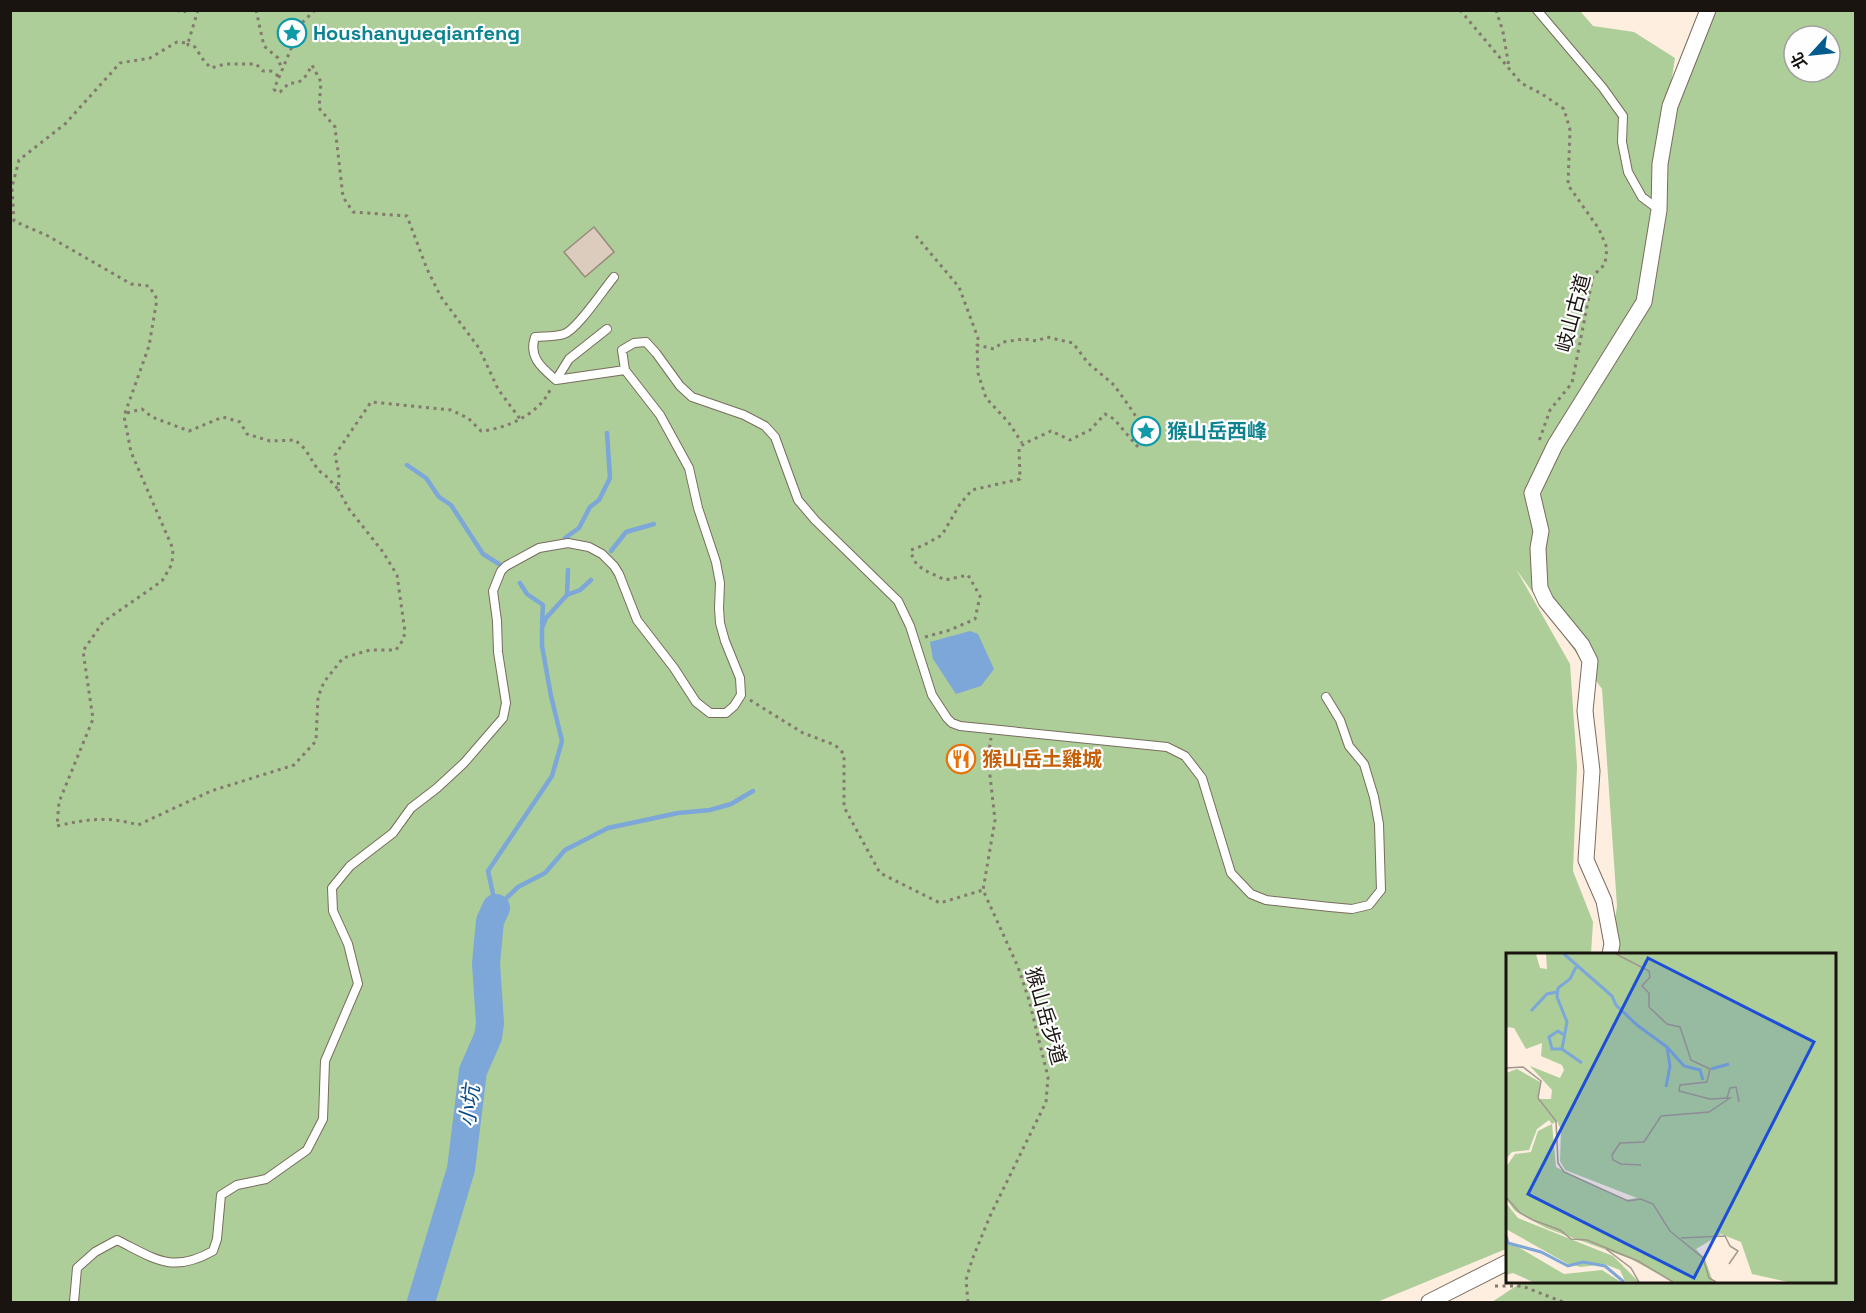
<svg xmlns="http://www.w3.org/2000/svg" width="1866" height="1313" font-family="'Space Grotesk','Noto Sans TC',sans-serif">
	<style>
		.green { fill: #adce98; fill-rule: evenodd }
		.water { fill: #7ca7d8 }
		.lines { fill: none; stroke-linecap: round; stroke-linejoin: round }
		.stream { stroke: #7ca7d8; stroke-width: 4.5 }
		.river { stroke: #7ca7d8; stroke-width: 28 }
		.building { fill: #dbccbe; stroke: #988a7c; stroke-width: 1.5 }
		.service-casing { stroke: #796c5e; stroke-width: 10 }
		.minor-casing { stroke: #796c5e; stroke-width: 17 }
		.path { stroke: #83796f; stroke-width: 3; stroke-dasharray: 3 4.5; stroke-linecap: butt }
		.service { stroke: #fff; stroke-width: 8 }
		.minor { stroke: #fff; stroke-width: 15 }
		.labels { text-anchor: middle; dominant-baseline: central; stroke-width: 4.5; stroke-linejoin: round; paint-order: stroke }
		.culture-label { font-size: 20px; font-weight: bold; fill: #0d838f; stroke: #fefefe; text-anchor: start }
		.street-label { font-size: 20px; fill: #19140f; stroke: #fefefe }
		.food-label { font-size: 20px; font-weight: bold; fill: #c56008; stroke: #fefefe; text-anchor: start }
		.water-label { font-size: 21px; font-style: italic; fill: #064984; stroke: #fefefe }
		.inset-river { fill: none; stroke: #7ca7d8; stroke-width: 3 }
		.inset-road { fill: none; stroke: #a2978c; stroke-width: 1.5 }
		.view { fill: #1d4ed8; fill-opacity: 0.15; stroke: #1d4ed8; stroke-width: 3 }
		.inset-edge { fill: none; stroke: #19140f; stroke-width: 3 }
	</style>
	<rect width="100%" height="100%" fill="#fdeedf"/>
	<path class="green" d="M 10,11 L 1580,11 L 1593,26 L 1634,32 L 1675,58 L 1669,96 L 1703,11 L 1855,11 L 1855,1302 L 1492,1302 L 1522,1282 L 1834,1282 L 1834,954 L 1610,954 L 1617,906 L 1602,689 L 1516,569 L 1570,664 L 1577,766 L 1573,871 L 1593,922 L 1591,954 L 1508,954 L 1508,1248 L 1506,1249 L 1377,1302 L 11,1302 ZM 1794,36 L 1830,36 L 1830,72 L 1794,72 Z"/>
	<path class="water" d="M 970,631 L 978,634 L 994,669 L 981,686 L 956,694 L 933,659 L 930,642 Z"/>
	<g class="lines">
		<path class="stream" d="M 407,465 L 426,478 L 439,497 L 451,505 L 483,554 L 499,564
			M 565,538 L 579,528 L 590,507 L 599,500 L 610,478 L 607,433
			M 611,551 L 626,532 L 654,524
			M 520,583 L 527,594 L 543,605 L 542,624
			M 567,595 L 568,570
			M 496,908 L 488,871 L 552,776 L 562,741 L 551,696 L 542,646 L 542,628 L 546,618 L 567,595 L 580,590 L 591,580
			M 496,908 L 518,887 L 545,873 L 565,850 L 608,828 L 678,813 L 710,810 L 731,804 L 753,791"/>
		<path class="river" d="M 421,1302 L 461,1169 L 473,1071 L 488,1037 L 490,1023 L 486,963 L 490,921 L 496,908"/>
	</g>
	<path class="building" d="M 594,227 L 614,252 L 585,277 L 564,252 Z"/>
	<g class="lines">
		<g class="service-casing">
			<path id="service" d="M 1537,10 L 1603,88 L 1623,116 L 1622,142 L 1628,172 L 1642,197 L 1658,209
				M 614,277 C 603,290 577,330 564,334 C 555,337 544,336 535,337 C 528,357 542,368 556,380 L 625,370
				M 556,380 L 569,359 L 607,329
				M 74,1302 L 77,1268 L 95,1252 L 117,1240 C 155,1259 172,1274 213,1251 L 217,1239 L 221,1195 L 237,1185 L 266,1179 L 307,1150 L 323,1119 L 325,1061 L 358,984 L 348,944 L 333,911 L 332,888 L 350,866 L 393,833 L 411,808 L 437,788 L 464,763 L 503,718 L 506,703 L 498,652 L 497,621 L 493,591 L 501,571 L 506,566 L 539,548 L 568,543 L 589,547 L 602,554 L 614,566 L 619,574 L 637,620 L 674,668 L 696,702 L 710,713 L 726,713 L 734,706 L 741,695 L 740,678 L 725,641 L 720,623 L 719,608 L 720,583 L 716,562 L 698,508 L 689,468 L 660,415 L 625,370 L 622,350 L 634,343 L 646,342 L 656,353 L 680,386 L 692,397 L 744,415 L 765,426 L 775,437 L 798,500 L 815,520 L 898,601 L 910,626 L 932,695 L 947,718 L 952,723 L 960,726 L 1167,747 L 1185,756 L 1202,778 L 1231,873 L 1251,894 L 1266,900 L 1330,907 L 1352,909 L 1369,905 L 1381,890 L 1379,824 L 1374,797 L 1364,764 L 1349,746 L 1340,720 L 1326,697"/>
		</g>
		<g class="minor-casing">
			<path id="minor" d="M 1610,954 L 1612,944 L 1604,901 L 1586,860 L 1592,771 L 1585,711 L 1590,661 L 1582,645 L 1546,601 L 1540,588 L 1538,548 L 1541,531 L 1532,493 L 1555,445 L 1644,302 L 1659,210 L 1660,164 L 1670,106 L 1708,10
				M 1429,1302 L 1508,1262"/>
		</g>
		<path class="path" d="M 177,10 L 182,13 L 187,10
			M 198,10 L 188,43 L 177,42 L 150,58 L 120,63 L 65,124 L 19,160 L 12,187 L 14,221 L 48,236 L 131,284 L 149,286 L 157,299 L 149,346 L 124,416 L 131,452 L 173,549 L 172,564 L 162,581 L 103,622 L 83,651 L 93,719 L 59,802 L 57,826 C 87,819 108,816 138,825 L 211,791 L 294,765 L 316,741 L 318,697 L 324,682 L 343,658 L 370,650 L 396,650 L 403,640 L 405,632 L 397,575 L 383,552 L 349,509 L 338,489
			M 256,10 L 264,46 L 278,58 L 281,67
			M 315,10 L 302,23 L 274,89 L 276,92 L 280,92 L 289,83 C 303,84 306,76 312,65 L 321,82 L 319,108 L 335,127 L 343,197 L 353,212 L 407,216 L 427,269 L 441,297 L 479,348 L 498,389 L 520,419
			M 1460,10 L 1521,83 L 1542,94 L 1564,109 L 1570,130 L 1568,185 L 1599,229 L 1607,248 L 1605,264 L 1593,276 L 1572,383 L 1550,410 L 1538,444
			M 1496,10 L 1503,32 L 1509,67
			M 188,43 L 188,45 L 195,47 L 204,61 L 211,68 L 225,64 L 256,64 L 263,71 L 271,71 L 278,76
			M 916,236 L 959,287 L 978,338 L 977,345
			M 127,413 L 142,409 L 152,417 L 189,431 L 223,417 L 240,422 L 247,434 L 270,441 L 295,440 L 305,449 L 318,470 L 326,476 L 338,489 L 339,475 L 335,455 L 371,402 L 451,410 L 468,418 L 481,431 C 506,429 539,414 550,390
			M 925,637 L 950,630 L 975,619 L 980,596 L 968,575 L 945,580 C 930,572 913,569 911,550 L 924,545 L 942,535 L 960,504 L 972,490 L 1020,479 L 1019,448 C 1024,442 1042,436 1051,431 L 1070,440 L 1090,430 L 1105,414 L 1114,419 L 1137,446 L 1146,432 L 1129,406 L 1114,385 L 1088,363 L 1073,343 L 1047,337 L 1037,341 L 1024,339 L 1003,342 L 994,349 L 977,345 L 978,373 L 986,398 L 1009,423 L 1022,443
			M 750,700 L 803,733 L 835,745 L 844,754 L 844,807 L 880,873 L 940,903 L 983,890
			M 1495,1286 L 1522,1286 L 1563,1302
			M 968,1302 L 966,1280 L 972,1260 L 990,1216 L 1046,1102 L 1048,1077 L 1029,1000 L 1018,967 L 983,890 L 995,820 L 988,758 L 991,738"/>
		<use href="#service" class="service"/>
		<use href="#minor" class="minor"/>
	</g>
	<defs>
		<g id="sight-ring" transform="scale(1.5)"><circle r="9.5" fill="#fefefe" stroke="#0f9aa8" stroke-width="1.5"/><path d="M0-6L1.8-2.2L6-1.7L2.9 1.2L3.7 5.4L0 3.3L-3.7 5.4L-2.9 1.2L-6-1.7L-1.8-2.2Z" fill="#0f9aa8"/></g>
		<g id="restaurant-ring" transform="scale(1.5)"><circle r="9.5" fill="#fefefe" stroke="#e8710a" stroke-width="1.5"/><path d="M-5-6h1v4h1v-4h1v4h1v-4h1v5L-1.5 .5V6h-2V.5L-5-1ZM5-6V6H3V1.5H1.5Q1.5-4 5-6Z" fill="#e8710a"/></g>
	</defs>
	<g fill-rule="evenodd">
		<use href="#sight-ring" x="292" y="33"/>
		<use href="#sight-ring" x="1146" y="431"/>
		<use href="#restaurant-ring" x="961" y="759"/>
	</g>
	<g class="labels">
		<g class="culture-label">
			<text x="313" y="33">Houshanyueqianfeng</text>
			<text x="1167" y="431">猴山岳西峰</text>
		</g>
		<g class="street-label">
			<text transform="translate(1573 313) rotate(-75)">岐山古道</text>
			<text transform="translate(1046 1016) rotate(74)">猴山岳步道</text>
		</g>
		<g class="food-label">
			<text x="982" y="759">猴山岳土雞城</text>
		</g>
		<g class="water-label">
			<text transform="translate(469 1106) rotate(-83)">小坑</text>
		</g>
	</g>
	<g transform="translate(1506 953)">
		<rect width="330" height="330" fill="#fdeedf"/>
		<path d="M 0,1 L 30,1 L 34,15 L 41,16 L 40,1 L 330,1 L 330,329 L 282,329 L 246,321 L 235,289 L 215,281 L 190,296 L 199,306 L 207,329 L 167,329 L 125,306 L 40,275 L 9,258 L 0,246 L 0,214 L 9,201 L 25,199 L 32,178 L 46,171 L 43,167 L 31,176 L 23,197 L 6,199 L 0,206 L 0,120 L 11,116 L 34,129 L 32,146 L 45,146 L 46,137 L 24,113 L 54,125 L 58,117 L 56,112 L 35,103 L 36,90 L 20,96 L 8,75 L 0,74 ZM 51,168 L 55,177 L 54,208 L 59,217 L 131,245 L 118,247 L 50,214 L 46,171 ZM 0,250 L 12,265 L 107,303 L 133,329 L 119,328 L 114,317 L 98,311 L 75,314 L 62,311 L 0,276 ZM 0,287 L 58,321 L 96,317 L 115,329 L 27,329 L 7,320 L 0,322 Z" fill="#adce98" fill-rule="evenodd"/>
		<path class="inset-river" d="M 58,1 L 106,43 L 110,52 L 131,72 L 161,94M 70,14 L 64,26 L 52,35 L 51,44 L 61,69 L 56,96 L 76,110M 25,58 L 41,41 L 51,39M 161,94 L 178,113 L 194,117 L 197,127M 55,96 L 46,96 L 43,84 L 52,78 L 58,82M 205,116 L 223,111M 160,134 L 164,113 L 161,94M 0,283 L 2,290 L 35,299 L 62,313 L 77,309 L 99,313 L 118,329"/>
		<path class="inset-road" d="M 110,1 L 143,18 L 144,24 L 136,33 L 143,40 L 143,54 L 161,71 L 174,74 L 185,107 L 204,116 L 201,129 L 174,132 L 173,138 L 204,146 L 224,145 L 203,159 L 155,163 L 138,189 L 114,190 L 106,202 L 107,207 L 115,211 L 135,212M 0,115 L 17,114 L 35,128 L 32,145 L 50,168 L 52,210 L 58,219 L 122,248 L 135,246 L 147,251 L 164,278 L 197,305 L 203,325 L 210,329M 221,145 L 224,135 L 230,134 L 233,149M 0,244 L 14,260 L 27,267 L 54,277 L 65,286 L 81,287 L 132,308 L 167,329M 175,285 L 219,283 L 224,293 L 232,298 L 223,311M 100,296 L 125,315 L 133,329"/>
		<path class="view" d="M 142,5 L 308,89 L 188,325 L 22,241 Z"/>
		<rect width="330" height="330" class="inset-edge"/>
	</g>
	<rect width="1866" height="1313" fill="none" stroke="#19140f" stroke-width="24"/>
	<g transform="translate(1812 54) rotate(243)"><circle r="28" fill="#fefefe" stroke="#a2a09e" stroke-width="1.5"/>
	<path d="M0-4.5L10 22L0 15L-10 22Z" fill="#055b8d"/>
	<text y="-9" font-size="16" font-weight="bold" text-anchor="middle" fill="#19140f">北</text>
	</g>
</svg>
